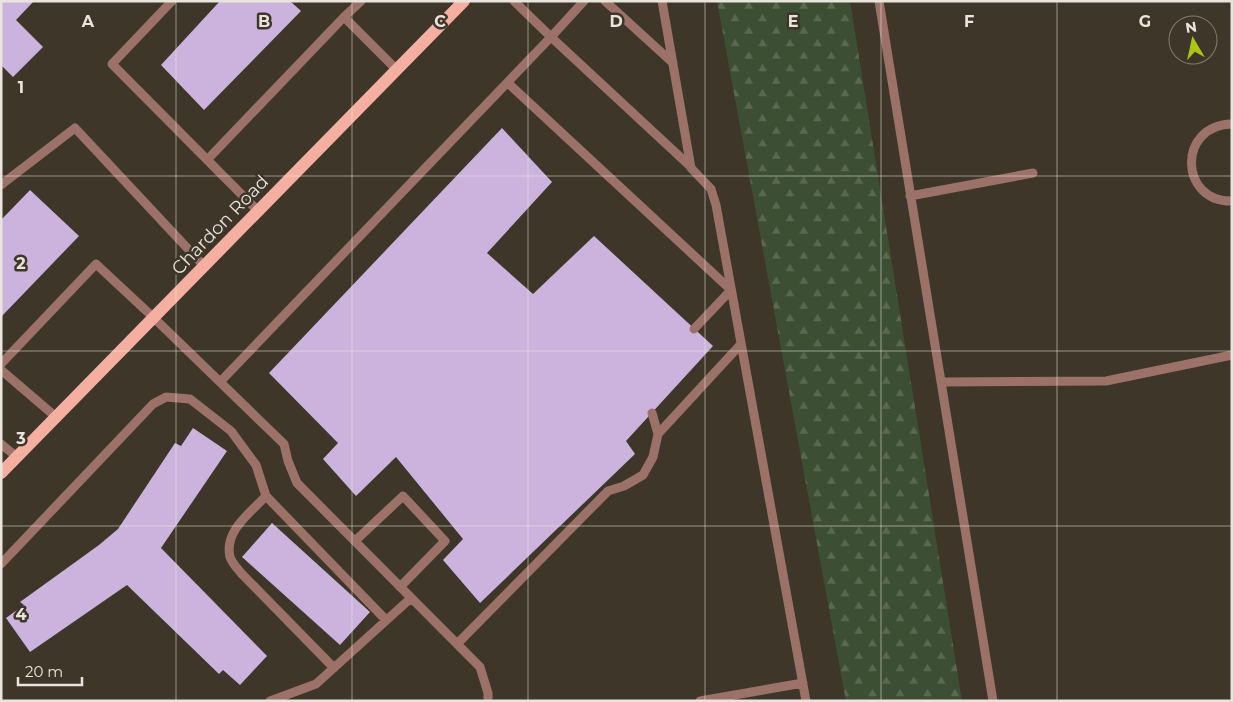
<svg xmlns="http://www.w3.org/2000/svg" width="1233" height="702" font-family="Montserrat,sans-serif">
	<style>
		.forest { fill: url(#forest-firs) }
		.building { fill: #ccb3de }
		.lines { fill: none; stroke-linecap: round; stroke-linejoin: round }
		.lane { stroke: #9c7168; stroke-width: 9 }
		.primary { stroke: #f5afa0; stroke-width: 12 }
		.grid { fill: none; stroke: #e9e5dd; stroke-width: 1; stroke-opacity: 0.55 }
		.labels { text-anchor: middle; dominant-baseline: central; stroke-width: 5; stroke-linejoin: round; paint-order: stroke }
		.street-label { font-size: 18px; fill: #e9e5dd; stroke: #3d3629 }
		.grid-label { font-size: 16px; text-anchor: middle; font-weight: bold; fill: #e9e5dd; stroke: #3d3629; stroke-width: 5; stroke-linejoin: round; paint-order: stroke }
	</style>
	<defs>
		<pattern id="forest-firs" width="22" height="20" patternUnits="userSpaceOnUse" patternTransform="scale(1.25)"><rect width="22" height="20" fill="#3d4f33"/><path d="M5 1l3.5 6h-7zM16 11l3.5 6h-7z" fill="#596850"/></pattern>
	</defs>
	<rect width="100%" height="100%" fill="#3d3629"/>
	<path class="forest" d="M 717,1 L 850,1 L 962,701 L 846,701 Z"/>
	<path class="building" d="M 1,1 L 34,1 L 16,20 L 43,47 L 13,77 L 1,65 Z
		M 220,1 L 290,1 L 301,11 L 204,110 L 161,65 Z
		M 502,128 L 552,182 L 487,253 L 533,294 L 594,236 L 713,346 L 626,441 L 635,454 L 480,603 L 443,560 L 463,539 L 396,457 L 356,496 L 323,459 L 338,443 L 269,373 Z
		M 30,190 L 79,236 L 2,316 L 1,316 L 1,220 Z
		M 193,428 L 227,451 L 161,548 L 267,656 L 240,685 L 223,670 L 219,674 L 127,585 L 30,652 L 6,618 L 24,605 L 20,602 L 99,545 L 118,529 L 175,443 L 181,446 Z
		M 272,523 L 370,612 L 340,645 L 242,557 Z"/>
	<g class="lines">
		<path class="lane" d="M 172,1 L 112,64 L 258,211
			M 361,1 L 344,17 L 397,70
			M 584,1 L 551,37 L 691,167
			M 605,1 L 673,63
			M 662,1 L 691,168 L 711,189 L 716,205 L 806,701
			M 879,1 L 993,701
			M 508,83 L 731,290 L 694,329
			M 1232,124 C 1177,125 1179,202 1232,201
			M 207,160 L 344,17
			M 1,185 L 75,128 L 204,266
			M 910,196 L 1033,173
			M 1,364 L 96,264 L 154,318 L 284,444 L 288,461 L 297,483 L 480,667 L 488,693 L 488,701
			M 1,370 L 56,417
			M 220,382 L 551,37 L 514,1
			M 941,382 L 1106,381 L 1232,355
			M 652,413 L 658,434
			M 1,444 L 17,457
			M 266,496 C 250,513 224,531 230,557 C 232,563 237,568 241,573 L 334,668
			M 355,541 L 403,496 L 445,541 L 400,587
			M 1,564 L 153,404 L 166,397 L 190,399 L 231,431 L 256,465 L 266,496 L 386,620
			M 457,644 L 608,491 L 624,486 L 643,475 L 653,457 L 658,434 L 741,344
			M 270,701 L 316,684 L 411,598
			M 700,701 L 803,683"/>
		<path class="primary" d="M 1,473 L 464,1"/>
	</g>
	<path class="grid" d="M 176,1 L 176,701M 352,1 L 352,701M 528,1 L 528,701M 705,1 L 705,701M 881,1 L 881,701M 1057,1 L 1057,701M 1,176 L 1232,176M 1,351 L 1232,351M 1,526 L 1232,526"/>
	<g class="labels">
		<g class="street-label">
			<text transform="translate(220 225) rotate(-46)">Chardon Road</text>
		</g>
	</g>
	<g class="grid-label">
		<text x="88" y="27">A</text>
		<text x="264" y="27">B</text>
		<text x="440" y="27">C</text>
		<text x="616" y="27">D</text>
		<text x="793" y="27">E</text>
		<text x="969" y="27">F</text>
		<text x="1145" y="27">G</text>
		<text x="21" y="93">1</text>
		<text x="21" y="269">2</text>
		<text x="21" y="444">3</text>
		<text x="21" y="620">4</text>
	</g>
	<rect width="1233" height="702" fill="none" stroke="#e9e5dd" stroke-width="5"/>
	<g transform="translate(1193 40) rotate(351)"><circle r="24" fill="#3d3629" stroke="#827c71"/>
	<path d="M0-4L9 19L0 12L-9 19Z" fill="#abc614"/>
	<text y="-8" font-size="14" font-weight="bold" text-anchor="middle" fill="#e9e5dd">N</text>
	</g>
	<path d="M18 677v8h64v-8" fill="none" stroke="#e9e5dd" stroke-width="2.5"/>
	<text x="25" y="677" font-size="15" fill="#e9e5dd" stroke="#3d3629" stroke-width="4" paint-order="stroke">20 m</text>
</svg>
